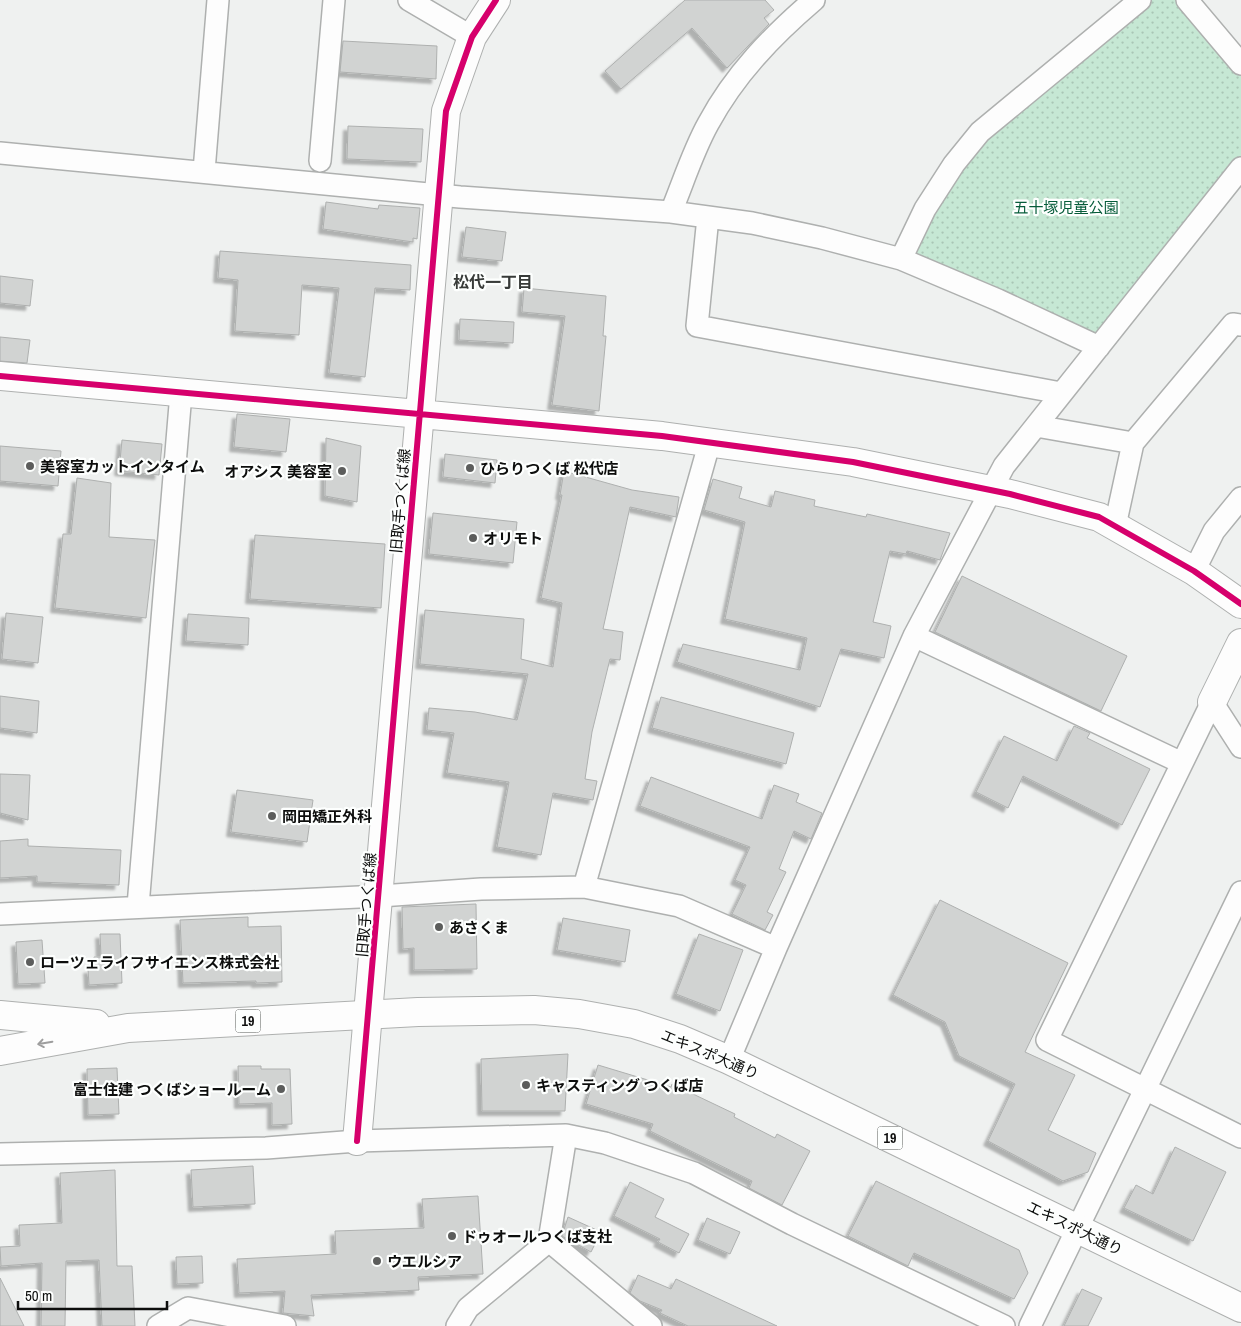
<svg xmlns="http://www.w3.org/2000/svg" width="1241" height="1326" font-family="'Archivo Narrow','Noto Sans JP',sans-serif">
	<style>
		.park { fill: url(#park-dots) }
		.building { fill: #d1d3d2; stroke: #aeb0af; filter: url(#shadow) }
		.lines { fill: none; stroke-linecap: round; stroke-linejoin: round }
		.street-casing { stroke: #aeb0af; stroke-width: 24 }
		.secondary-casing { stroke: #aeb0af; stroke-width: 30 }
		.primary-casing { stroke: #aeb0af; stroke-width: 30 }
		.street { stroke: #fdfdfd; stroke-width: 21 }
		.secondary { stroke: #fdfdfd; stroke-width: 28 }
		.primary { stroke: #fdfdfd; stroke-width: 28 }
		.cycleway-casing { stroke: #fdfffe; stroke-width: 9 }
		.cycleway { stroke: #d6006c; stroke-width: 6 }
		.oneway { stroke: #9d9d9d }
		.poi-dot { fill: #5c5d5c; stroke: #fdfffe; stroke-width: 2 }
		.labels { text-anchor: middle; dominant-baseline: central; stroke-width: 4.5; stroke-linejoin: round; paint-order: stroke }
		.shield { fill: #fdfffe; stroke: #555655; stroke-width: 1 }
		.shield-label { font-size: 14px; font-weight: bold; fill: #0d0e0d }
		.park-label { font-size: 15px; fill: #065c3a; stroke: #fdfffe }
		.poi-label { font-size: 15px; font-weight: bold; fill: #0d0e0d; stroke: #fdfffe; text-anchor: start }
		.street-label { font-size: 15px; fill: #0d0e0d; stroke: #fdfffe }
		.neighbourhood-label { font-size: 16px; font-weight: bold; fill: #383b39; stroke: #fdfffe }
	</style>
	<defs>
		<pattern id="park-dots" width="8" height="8" patternUnits="userSpaceOnUse" patternTransform="scale(1.25)"><rect width="8" height="8" fill="#c6e8d4"/><path d="M2 2h.1M6 6h.1" fill="none" stroke="#a9c6b5" stroke-width="1.8" stroke-linecap="round"/></pattern>
		<filter id="shadow"><feDropShadow dx="-4.5" dy="4.5" stdDeviation="1" flood-color="#0004"/></filter>
	</defs>
	<rect width="100%" height="100%" fill="#eff1f0"/>
	<path class="park" d="M 1140,0 L 1187,0 L 1241,64 L 1241,168 L 1099,347 L 901,259 L 954,164 Z"/>
	<path class="building" d="M 685,0 L 765,0 L 774,10 L 764,18 L 769,24 L 727,68 L 692,28 L 621,89 L 605,71 Z
		M 343,41 L 437,46 L 436,79 L 340,72 Z
		M 348,126 L 423,129 L 421,162 L 347,159 Z
		M 326,202 L 378,209 L 379,205 L 420,208 L 417,239 L 413,238 L 413,242 L 323,229 Z
		M 466,227 L 506,232 L 502,261 L 462,257 Z
		M 220,251 L 411,265 L 410,290 L 375,288 L 365,377 L 329,373 L 339,288 L 302,285 L 299,335 L 235,331 L 238,280 L 218,278 Z
		M 0,276 L 33,280 L 30,306 L 0,303 Z
		M 524,288 L 606,296 L 603,336 L 606,336 L 599,411 L 552,405 L 565,316 L 522,312 Z
		M 460,319 L 514,322 L 513,343 L 459,340 Z
		M 0,337 L 30,340 L 27,363 L 0,361 Z
		M 237,414 L 290,419 L 286,452 L 234,447 Z
		M 326,438 L 361,446 L 357,502 L 325,496 Z
		M 122,440 L 162,444 L 159,475 L 119,471 Z
		M 0,446 L 61,451 L 58,486 L 0,481 Z
		M 445,454 L 497,460 L 495,483 L 443,477 Z
		M 564,471 L 632,490 L 679,497 L 676,517 L 630,507 L 603,629 L 623,632 L 620,660 L 610,659 L 592,732 L 585,779 L 597,781 L 593,800 L 553,793 L 541,855 L 497,847 L 509,782 L 447,773 L 454,733 L 427,730 L 429,708 L 475,712 L 517,720 L 528,674 L 420,664 L 425,610 L 524,619 L 521,659 L 553,667 L 562,603 L 541,598 L 562,495 L 560,495 Z
		M 77,478 L 111,483 L 109,537 L 155,540 L 146,618 L 55,608 L 63,534 L 71,534 Z
		M 713,479 L 742,487 L 739,498 L 771,507 L 775,491 L 815,500 L 814,506 L 866,517 L 867,514 L 950,533 L 940,560 L 907,551 L 906,554 L 890,551 L 873,622 L 891,626 L 884,658 L 841,649 L 820,707 L 677,662 L 683,644 L 800,670 L 807,638 L 725,619 L 745,522 L 704,510 Z
		M 433,513 L 517,522 L 513,563 L 429,554 Z
		M 255,535 L 385,544 L 381,608 L 250,599 Z
		M 962,576 L 1127,656 L 1101,711 L 935,632 Z
		M 6,613 L 43,617 L 38,663 L 2,659 Z
		M 188,614 L 249,618 L 248,645 L 186,641 Z
		M 0,696 L 39,701 L 37,733 L 0,728 Z
		M 661,697 L 794,733 L 786,764 L 652,728 Z
		M 1074,726 L 1090,733 L 1087,738 L 1150,769 L 1122,825 L 1023,776 L 1008,808 L 976,792 L 1004,736 L 1057,761 Z
		M 0,774 L 30,775 L 28,820 L 0,813 Z
		M 651,777 L 762,819 L 774,785 L 799,794 L 796,802 L 822,813 L 811,839 L 794,831 L 779,869 L 786,872 L 767,912 L 773,915 L 765,930 L 732,914 L 746,885 L 735,880 L 750,847 L 640,806 Z
		M 237,790 L 313,800 L 307,842 L 231,832 Z
		M 28,839 L 28,846 L 121,850 L 119,885 L 37,882 L 37,876 L 0,878 L 0,841 Z
		M 940,900 L 1068,963 L 1025,1052 L 1075,1075 L 1048,1130 L 1096,1153 L 1088,1172 L 1063,1181 L 988,1141 L 1015,1084 L 959,1056 L 945,1022 L 893,995 Z
		M 476,904 L 477,969 L 414,970 L 414,948 L 403,949 L 402,907 Z
		M 248,917 L 248,927 L 281,926 L 282,982 L 256,983 L 256,981 L 183,983 L 180,920 Z
		M 563,918 L 630,930 L 625,962 L 557,950 Z
		M 100,934 L 120,934 L 122,983 L 89,985 L 88,969 L 94,969 L 94,957 L 101,957 Z
		M 699,934 L 743,950 L 720,1011 L 676,994 Z
		M 42,940 L 45,983 L 18,984 L 16,942 Z
		M 568,1054 L 565,1111 L 482,1111 L 481,1059 Z
		M 598,1065 L 671,1087 L 672,1084 L 735,1114 L 734,1117 L 775,1138 L 777,1134 L 810,1151 L 782,1205 L 749,1188 L 752,1181 L 650,1131 L 653,1124 L 586,1104 Z
		M 238,1066 L 261,1066 L 261,1069 L 290,1069 L 292,1124 L 272,1125 L 272,1103 L 239,1104 Z
		M 117,1068 L 119,1114 L 88,1115 L 87,1069 Z
		M 1175,1147 L 1226,1172 L 1193,1241 L 1124,1208 L 1136,1185 L 1153,1194 Z
		M 253,1166 L 255,1204 L 193,1207 L 191,1170 Z
		M 115,1170 L 117,1266 L 132,1266 L 135,1326 L 102,1326 L 99,1260 L 66,1261 L 65,1326 L 41,1326 L 42,1263 L 1,1266 L 0,1247 L 20,1246 L 19,1225 L 62,1223 L 60,1173 Z
		M 876,1181 L 1019,1250 L 1028,1273 L 1014,1299 L 914,1253 L 908,1266 L 848,1236 Z
		M 630,1182 L 664,1199 L 655,1217 L 689,1234 L 679,1253 L 658,1242 L 660,1239 L 614,1216 Z
		M 478,1196 L 483,1274 L 418,1277 L 419,1290 L 311,1295 L 314,1316 L 283,1313 L 285,1291 L 239,1293 L 237,1259 L 336,1254 L 335,1231 L 424,1228 L 422,1199 Z
		M 568,1217 L 601,1232 L 591,1252 L 562,1236 Z
		M 707,1218 L 740,1232 L 730,1254 L 698,1240 Z
		M 202,1256 L 203,1283 L 177,1284 L 176,1257 Z
		M 638,1275 L 671,1289 L 676,1279 L 777,1326 L 688,1326 L 660,1313 L 662,1310 L 640,1301 L 630,1293 Z
		M 0,1278 L 24,1326 L 0,1326 Z
		M 1082,1289 L 1102,1298 L 1088,1326 L 1064,1326 Z"/>
	<g class="lines">
		<g class="street-casing">
			<path id="street" d="M 409,0 L 472,37
				M 1187,0 L 1241,64
				M 0,153 L 460,197 L 671,212 L 752,223 L 822,238 L 901,259 L 998,300 L 1099,347
				M 320,161 L 334,0
				M 204,171 L 218,0
				M 671,212 C 683,183 693,151 708,124 C 735,74 772,36 814,0
				M 708,217 L 697,326 L 1061,393
				M 901,259 L 925,209 L 954,164 L 980,132 L 1140,0
				M 1036,426 L 1133,443
				M 1115,526 L 1133,443 L 1233,324 L 1241,325
				M 1194,571 L 1214,531 L 1241,498
				M 914,636 L 1182,763
				M 1212,702 L 1047,1040 L 1241,1137
				M 1212,702 L 1241,747
				M 584,887 L 710,441
				M 138,906 L 181,393
				M 0,914 L 380,896 L 481,889 L 584,887 L 679,906 L 776,948
				M 729,1060 L 776,948 L 914,636 L 1004,466 L 1241,168
				M 0,1154 L 266,1148 L 357,1141 L 566,1135 L 605,1143 L 694,1173 L 792,1224 L 1004,1326
				M 549,1241 L 651,1326
				M 158,1326 L 188,1308 L 285,1326
				M 457,1326 L 468,1308 L 549,1241 L 566,1135
				M 1030,1326 L 1241,892"/>
		</g>
		<g class="secondary-casing">
			<path id="secondary" d="M 0,376 L 662,436 L 853,462 L 1010,494 L 1099,517 L 1194,571 L 1241,604
				M 1212,702 L 1241,643
				M 357,1141 L 446,111 L 472,37 L 496,0"/>
		</g>
		<g class="primary-casing">
			<path id="primary" d="M 0,1015 L 96,1024
				M 0,1051 L 128,1028 L 418,1012 L 534,1010 L 579,1014 L 634,1024 L 680,1039 L 729,1060 L 1241,1308"/>
		</g>
		<use href="#street" class="street"/>
		<use href="#secondary" class="secondary"/>
		<use href="#primary" class="primary"/>
		<g class="cycleway-casing">
			<path id="cycleway" d="M 0,376 L 662,436 L 853,462 L 1010,494 L 1099,517 L 1194,571 L 1241,604
				M 357,1141 L 446,111 L 472,37 L 496,0"/>
		</g>
		<use href="#cycleway" class="cycleway"/>
	</g>
	<defs><path id="oneway-shaft" d="M-6 0H5M1.5-3L5.5 0L1.5 3" fill="none" stroke-width="1.6" stroke-linecap="round" stroke-linejoin="round" transform="scale(1.25)"/></defs>
	<use class="oneway" href="#oneway-shaft" transform="translate(45 1043) rotate(170)"/>
	<g class="poi-dot">
		<circle cx="30" cy="466" r="5"/>
		<circle cx="470" cy="468" r="5"/>
		<circle cx="342" cy="471" r="5"/>
		<circle cx="473" cy="538" r="5"/>
		<circle cx="272" cy="816" r="5"/>
		<circle cx="439" cy="927" r="5"/>
		<circle cx="30" cy="962" r="5"/>
		<circle cx="526" cy="1085" r="5"/>
		<circle cx="281" cy="1089" r="5"/>
		<circle cx="452" cy="1236" r="5"/>
		<circle cx="377" cy="1261" r="5"/>
	</g>
	<g class="labels">
		<g class="shield">
			<rect x="235.5" y="1009.5" width="25" height="23" rx="4"/>
			<rect x="877.5" y="1126.5" width="25" height="23" rx="4"/>
		</g>
		<g class="shield-label">
			<text x="248" y="1021">19</text>
			<text x="890" y="1138">19</text>
		</g>
		<g class="park-label">
			<text x="1066" y="207">五十塚児童公園</text>
		</g>
		<g class="poi-label">
			<text x="40" y="466">美容室カットインタイム</text>
			<text x="480" y="468">ひらりつくば 松代店</text>
			<text x="332" y="471" text-anchor="end">オアシス 美容室</text>
			<text x="483" y="538">オリモト</text>
			<text x="282" y="816">岡田矯正外科</text>
			<text x="449" y="927">あさくま</text>
			<text x="40" y="962">ローツェライフサイエンス株式会社</text>
			<text x="536" y="1085">キャスティング つくば店</text>
			<text x="271" y="1089" text-anchor="end">富士住建 つくばショールーム</text>
			<text x="462" y="1236">ドゥオールつくば支社</text>
			<text x="387" y="1261">ウエルシア</text>
		</g>
		<g class="street-label">
			<text transform="translate(400 501) rotate(-85)">旧取手つくば線</text>
			<text transform="translate(366 905) rotate(-85)">旧取手つくば線</text>
			<text transform="translate(710 1054) rotate(23)">エキスポ大通り</text>
			<text transform="translate(1075 1228) rotate(26)">エキスポ大通り</text>
		</g>
		<g class="neighbourhood-label">
			<text x="493" y="282">松代一丁目</text>
		</g>
	</g>
	<path d="M18 1301v8h149v-8" fill="none" stroke="#0d0e0d" stroke-width="2.5"/>
	<text x="25" y="1301" font-size="15" fill="#0d0e0d" stroke="#fdfffe" stroke-width="4" paint-order="stroke">50 m</text>
</svg>
